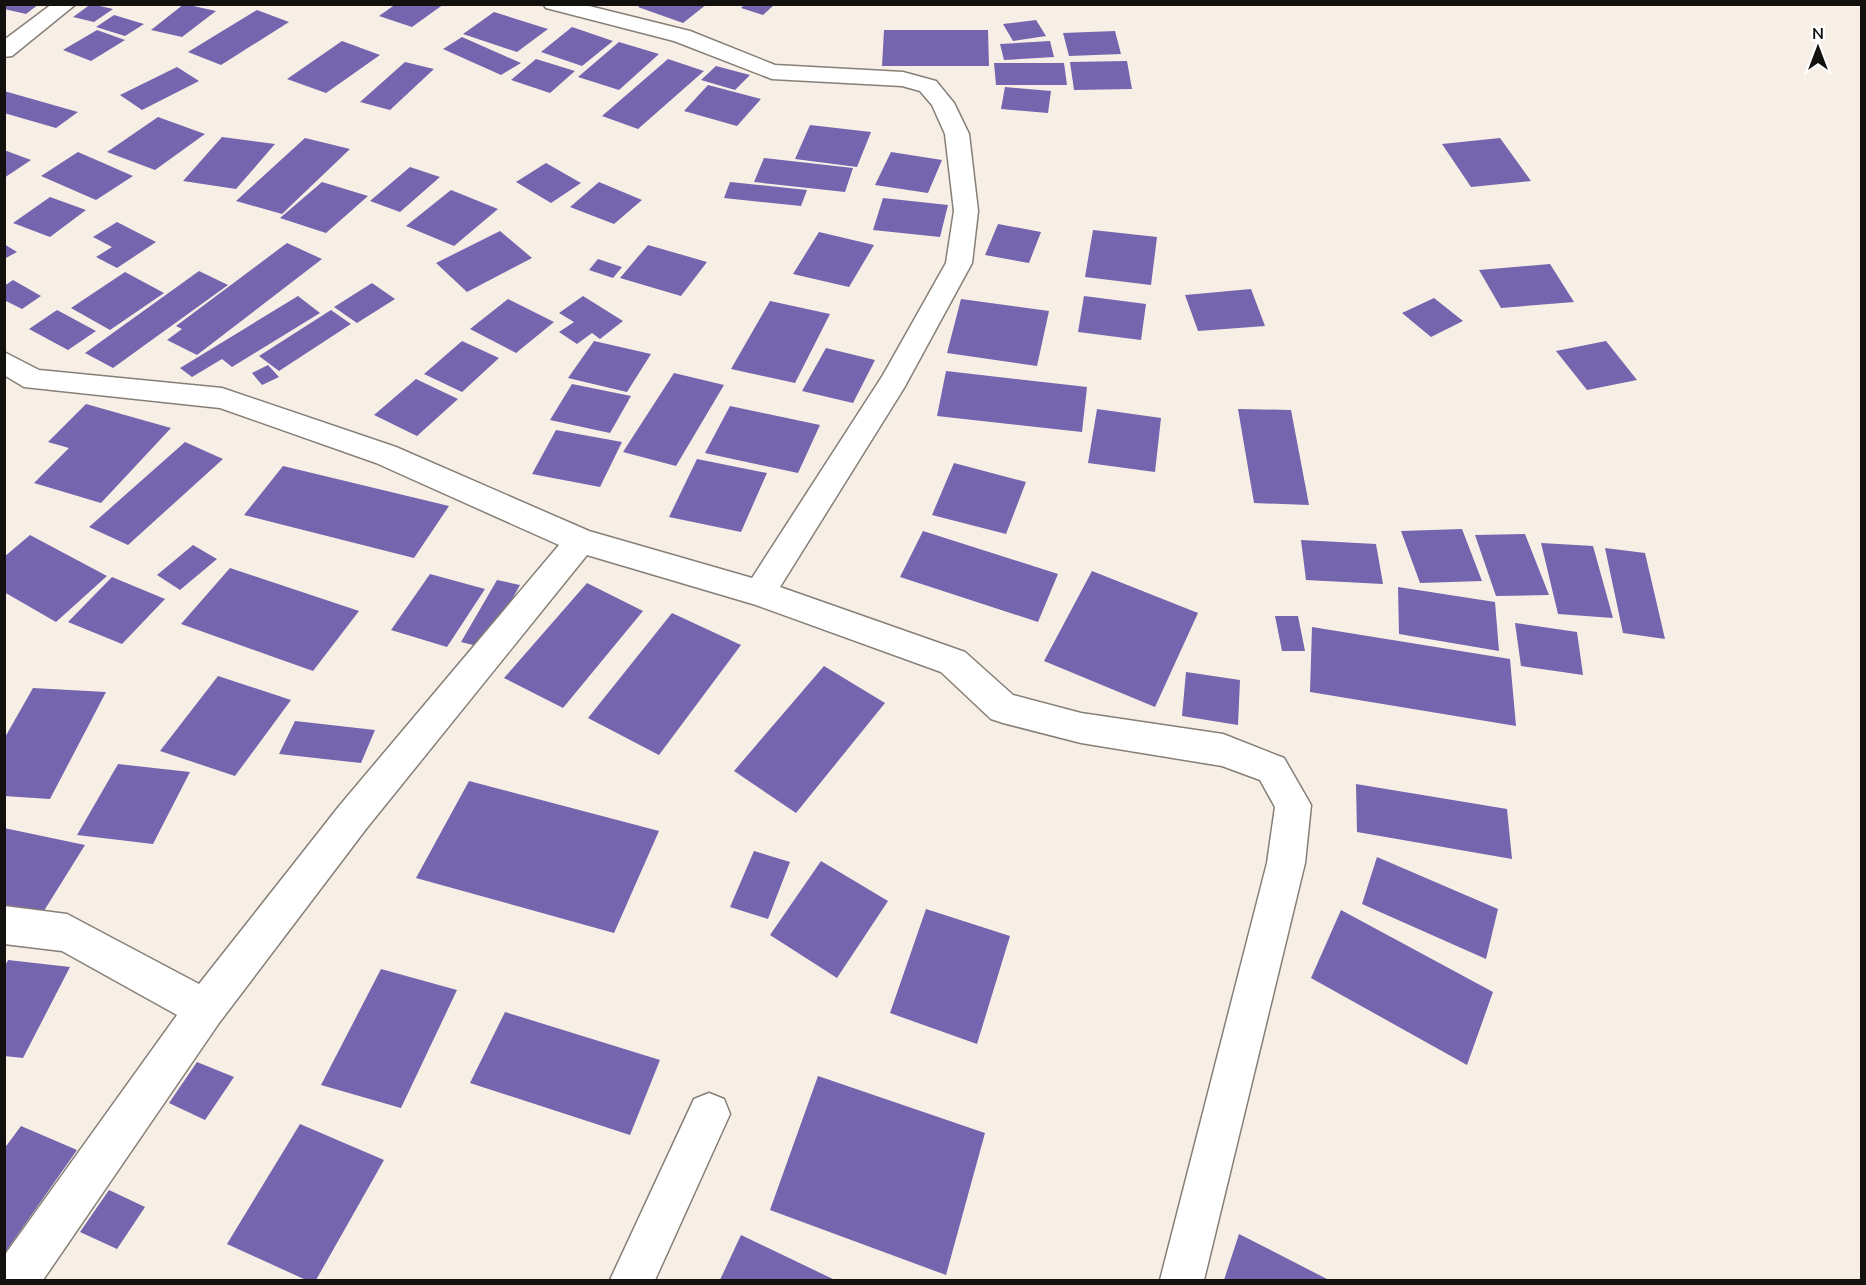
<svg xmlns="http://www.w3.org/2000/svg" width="1866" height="1285" font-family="'Nunito Sans',sans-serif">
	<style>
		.building { fill: #7564ae }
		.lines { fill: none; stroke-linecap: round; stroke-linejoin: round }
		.street-casing { stroke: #867f77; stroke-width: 3 }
		.street { fill: #fff; fill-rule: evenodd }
	</style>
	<rect width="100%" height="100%" fill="#f7efe6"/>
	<path class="building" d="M 4,4 L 39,4 L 26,14 L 4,9 Z
		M 91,4 L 113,9 L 94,22 L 73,17 Z
		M 184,4 L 216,11 L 182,37 L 151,30 Z
		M 396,4 L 444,4 L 412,27 L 379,16 Z
		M 642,4 L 707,4 L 683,23 L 638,7 Z
		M 745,4 L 775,4 L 763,15 L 741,8 Z
		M 257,10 L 289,22 L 221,65 L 188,52 Z
		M 494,12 L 548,29 L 517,52 L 463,34 Z
		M 114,15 L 144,24 L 125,36 L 96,27 Z
		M 1036,20 L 1046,36 L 1013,41 L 1003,24 Z
		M 572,27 L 613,41 L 582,66 L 541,52 Z
		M 97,30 L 125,40 L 91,61 L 63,50 Z
		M 884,30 L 988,30 L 989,66 L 882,66 Z
		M 1115,31 L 1121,54 L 1069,56 L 1063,33 Z
		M 462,37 L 521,63 L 501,75 L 443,49 Z
		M 342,41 L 380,55 L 326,93 L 287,79 Z
		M 1050,41 L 1054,57 L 1004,60 L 1000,44 Z
		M 619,42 L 659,54 L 619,90 L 578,77 Z
		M 536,59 L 575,71 L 550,93 L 511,80 Z
		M 668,59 L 704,71 L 638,129 L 602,116 Z
		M 1127,61 L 1132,89 L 1074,90 L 1070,62 Z
		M 405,62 L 434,69 L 390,110 L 360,102 Z
		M 994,63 L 1064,63 L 1067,85 L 996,85 Z
		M 716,66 L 750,75 L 735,90 L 701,80 Z
		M 177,67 L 199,81 L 142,110 L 120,95 Z
		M 708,85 L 761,99 L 737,126 L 684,111 Z
		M 1005,87 L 1051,91 L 1048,113 L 1001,109 Z
		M 4,91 L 78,112 L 56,128 L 4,113 Z
		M 158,117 L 205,134 L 155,170 L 107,152 Z
		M 810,125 L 871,132 L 857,167 L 795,159 Z
		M 222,137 L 275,144 L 236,189 L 183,181 Z
		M 305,138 L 350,149 L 282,214 L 236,201 Z
		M 1500,138 L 1531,181 L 1471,187 L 1442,144 Z
		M 4,150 L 31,160 L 4,178 Z
		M 78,152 L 133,176 L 96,200 L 41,176 Z
		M 891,152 L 942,160 L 928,193 L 875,185 Z
		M 764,158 L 853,168 L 845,192 L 754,182 Z
		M 546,163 L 581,183 L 551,203 L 516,182 Z
		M 410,167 L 440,177 L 400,212 L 370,201 Z
		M 322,182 L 368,196 L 326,233 L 280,218 Z
		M 599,182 L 642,200 L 614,224 L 570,207 Z
		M 730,182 L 807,190 L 801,206 L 724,198 Z
		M 451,190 L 498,209 L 454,246 L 406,226 Z
		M 50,197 L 86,210 L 50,237 L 13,223 Z
		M 883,198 L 948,205 L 940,237 L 873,230 Z
		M 117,222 L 156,242 L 117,268 L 96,257 L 112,247 L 93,237 Z
		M 998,224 L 1041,232 L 1029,263 L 985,255 Z
		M 1093,230 L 1157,237 L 1151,285 L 1085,277 Z
		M 500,231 L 532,258 L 467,292 L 436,263 Z
		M 819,232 L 874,245 L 849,287 L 793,274 Z
		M 287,243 L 322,259 L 197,355 L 167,340 L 182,329 L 176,326 Z
		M 4,244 L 17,252 L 4,259 Z
		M 648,245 L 707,262 L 681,296 L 620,278 Z
		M 598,259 L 622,267 L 613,278 L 589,270 Z
		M 1550,264 L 1574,302 L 1501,308 L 1479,270 Z
		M 199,271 L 228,285 L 113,368 L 85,353 Z
		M 125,272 L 164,293 L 110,330 L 71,308 Z
		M 13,280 L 41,296 L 22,309 L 4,300 L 4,286 Z
		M 372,283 L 395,299 L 357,323 L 334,307 Z
		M 1251,289 L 1265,326 L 1198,331 L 1185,295 Z
		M 298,296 L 320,313 L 232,367 L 222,359 L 192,377 L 180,368 Z
		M 583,296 L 623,321 L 600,339 L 592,333 L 577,344 L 559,332 L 574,322 L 559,313 Z
		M 1084,296 L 1146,304 L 1141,340 L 1078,332 Z
		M 1434,298 L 1463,321 L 1431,337 L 1402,313 Z
		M 508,299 L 554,322 L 516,353 L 470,329 Z
		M 961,299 L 1049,311 L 1037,366 L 947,353 Z
		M 770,301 L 830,314 L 795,383 L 731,369 Z
		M 57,310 L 96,331 L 68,350 L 29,329 Z
		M 331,310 L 351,324 L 279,371 L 259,356 Z
		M 462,341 L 499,358 L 462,392 L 424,374 Z
		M 594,341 L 651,354 L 627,392 L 568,378 Z
		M 1606,341 L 1637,380 L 1587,390 L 1556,351 Z
		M 826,348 L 875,360 L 853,403 L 802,391 Z
		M 268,365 L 279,377 L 262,385 L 252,373 Z
		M 946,371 L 1087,387 L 1082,432 L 937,416 Z
		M 674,373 L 724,385 L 676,466 L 623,452 Z
		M 416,379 L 458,399 L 417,436 L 374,415 Z
		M 572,384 L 631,396 L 610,433 L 550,420 Z
		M 86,404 L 171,428 L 101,503 L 34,483 L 69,448 L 48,442 Z
		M 730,406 L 820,425 L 798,473 L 705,453 Z
		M 1097,409 L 1161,418 L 1155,472 L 1088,463 Z
		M 1238,409 L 1291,410 L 1309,505 L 1254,503 Z
		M 556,430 L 622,442 L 600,487 L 532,474 Z
		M 185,442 L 223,459 L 128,545 L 89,527 Z
		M 697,459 L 767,473 L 741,532 L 669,517 Z
		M 954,463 L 1026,482 L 1006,534 L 932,515 Z
		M 283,466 L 449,506 L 414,558 L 244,515 Z
		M 1462,529 L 1482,581 L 1420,583 L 1401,531 Z
		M 923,531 L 1058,574 L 1038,622 L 900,577 Z
		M 1525,534 L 1549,595 L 1496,596 L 1475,535 Z
		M 30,535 L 107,576 L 56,622 L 4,592 L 4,557 Z
		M 1301,540 L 1376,544 L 1383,584 L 1306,580 Z
		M 1541,543 L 1593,546 L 1613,618 L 1558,614 Z
		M 193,545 L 217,559 L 180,590 L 157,575 Z
		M 1605,548 L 1645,553 L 1665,639 L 1623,633 Z
		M 230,568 L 359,611 L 313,671 L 181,624 Z
		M 1092,571 L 1198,613 L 1155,707 L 1044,661 Z
		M 430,574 L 485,589 L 447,647 L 391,630 Z
		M 112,577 L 165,599 L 122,644 L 68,622 Z
		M 497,580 L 520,585 L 485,648 L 461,642 Z
		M 587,583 L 643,611 L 563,708 L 504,678 Z
		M 1398,587 L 1495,602 L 1499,651 L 1399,634 Z
		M 672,613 L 741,645 L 659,755 L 588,718 Z
		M 1275,616 L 1298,616 L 1305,651 L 1282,651 Z
		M 1515,623 L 1577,632 L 1583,675 L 1521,666 Z
		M 1312,627 L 1510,659 L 1516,726 L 1310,692 Z
		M 824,666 L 885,703 L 796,813 L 734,771 Z
		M 1186,672 L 1240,680 L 1238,725 L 1182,716 Z
		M 218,676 L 291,700 L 235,776 L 160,751 Z
		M 33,688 L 106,692 L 50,799 L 4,796 L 4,739 Z
		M 295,721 L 375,730 L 361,763 L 279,754 Z
		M 118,764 L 190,772 L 153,844 L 77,835 Z
		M 469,781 L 659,831 L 614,933 L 416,878 Z
		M 1356,784 L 1507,809 L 1512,859 L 1357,832 Z
		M 4,828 L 85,845 L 42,914 L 4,906 Z
		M 754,851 L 790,862 L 768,919 L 730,907 Z
		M 1377,857 L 1498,909 L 1486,959 L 1362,904 Z
		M 821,861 L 888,901 L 837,978 L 770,935 Z
		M 926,909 L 1010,936 L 977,1044 L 890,1013 Z
		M 1341,910 L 1493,992 L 1467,1065 L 1311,978 Z
		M 8,960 L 70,967 L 23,1058 L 4,1056 L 4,968 Z
		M 381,969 L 457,990 L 401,1108 L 321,1085 Z
		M 505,1012 L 660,1060 L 630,1135 L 470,1083 Z
		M 197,1062 L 234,1077 L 205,1120 L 169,1103 Z
		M 818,1076 L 985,1133 L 946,1275 L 770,1210 Z
		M 300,1124 L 384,1160 L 316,1280 L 306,1280 L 227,1244 Z
		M 21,1126 L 77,1150 L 4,1254 L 4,1149 Z
		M 109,1190 L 145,1207 L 117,1249 L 80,1232 Z
		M 1239,1234 L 1329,1280 L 1224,1280 Z
		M 741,1235 L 835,1280 L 720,1280 Z"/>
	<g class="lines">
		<g class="street-casing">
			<path id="street" d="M 52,4 L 76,4 L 12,56 L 4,57 L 4,40 Z
				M 543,4 L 581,4 L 690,31 L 775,65 L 903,72 L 936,81 L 954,103 L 969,134 L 978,211 L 972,263 L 904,388 L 780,587 L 965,652 L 1013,695 L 1081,713 L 1223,734 L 1284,758 L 1311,805 L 1305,863 L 1204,1280 L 1160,1280 L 1267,863 L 1275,807 L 1260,780 L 1222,766 L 1081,743 L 1003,723 L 991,719 L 941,672 L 756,605 L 587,555 L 366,829 L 219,1023 L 43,1280 L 4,1280 L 4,1256 L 177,1015 L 62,951 L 4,944 L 4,906 L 67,914 L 199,984 L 340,805 L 559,545 L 376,463 L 220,408 L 24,387 L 4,375 L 4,352 L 39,370 L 222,388 L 396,447 L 589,531 L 752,578 L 883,375 L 946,263 L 954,211 L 945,134 L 932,105 L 920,91 L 902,86 L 772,79 L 674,41 L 546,8 Z
				M 709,1093 L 724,1099 L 730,1114 L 655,1280 L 610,1280 L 694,1099 Z"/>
		</g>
		<use href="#street" class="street"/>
	</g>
	<rect width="1866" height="1285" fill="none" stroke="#13110e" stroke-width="12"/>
	<g transform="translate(1818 48)" stroke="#ffffff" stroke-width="4.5" paint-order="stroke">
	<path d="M0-4.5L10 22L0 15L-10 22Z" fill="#13110e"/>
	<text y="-9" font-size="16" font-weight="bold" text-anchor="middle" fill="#13110e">N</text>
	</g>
</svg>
